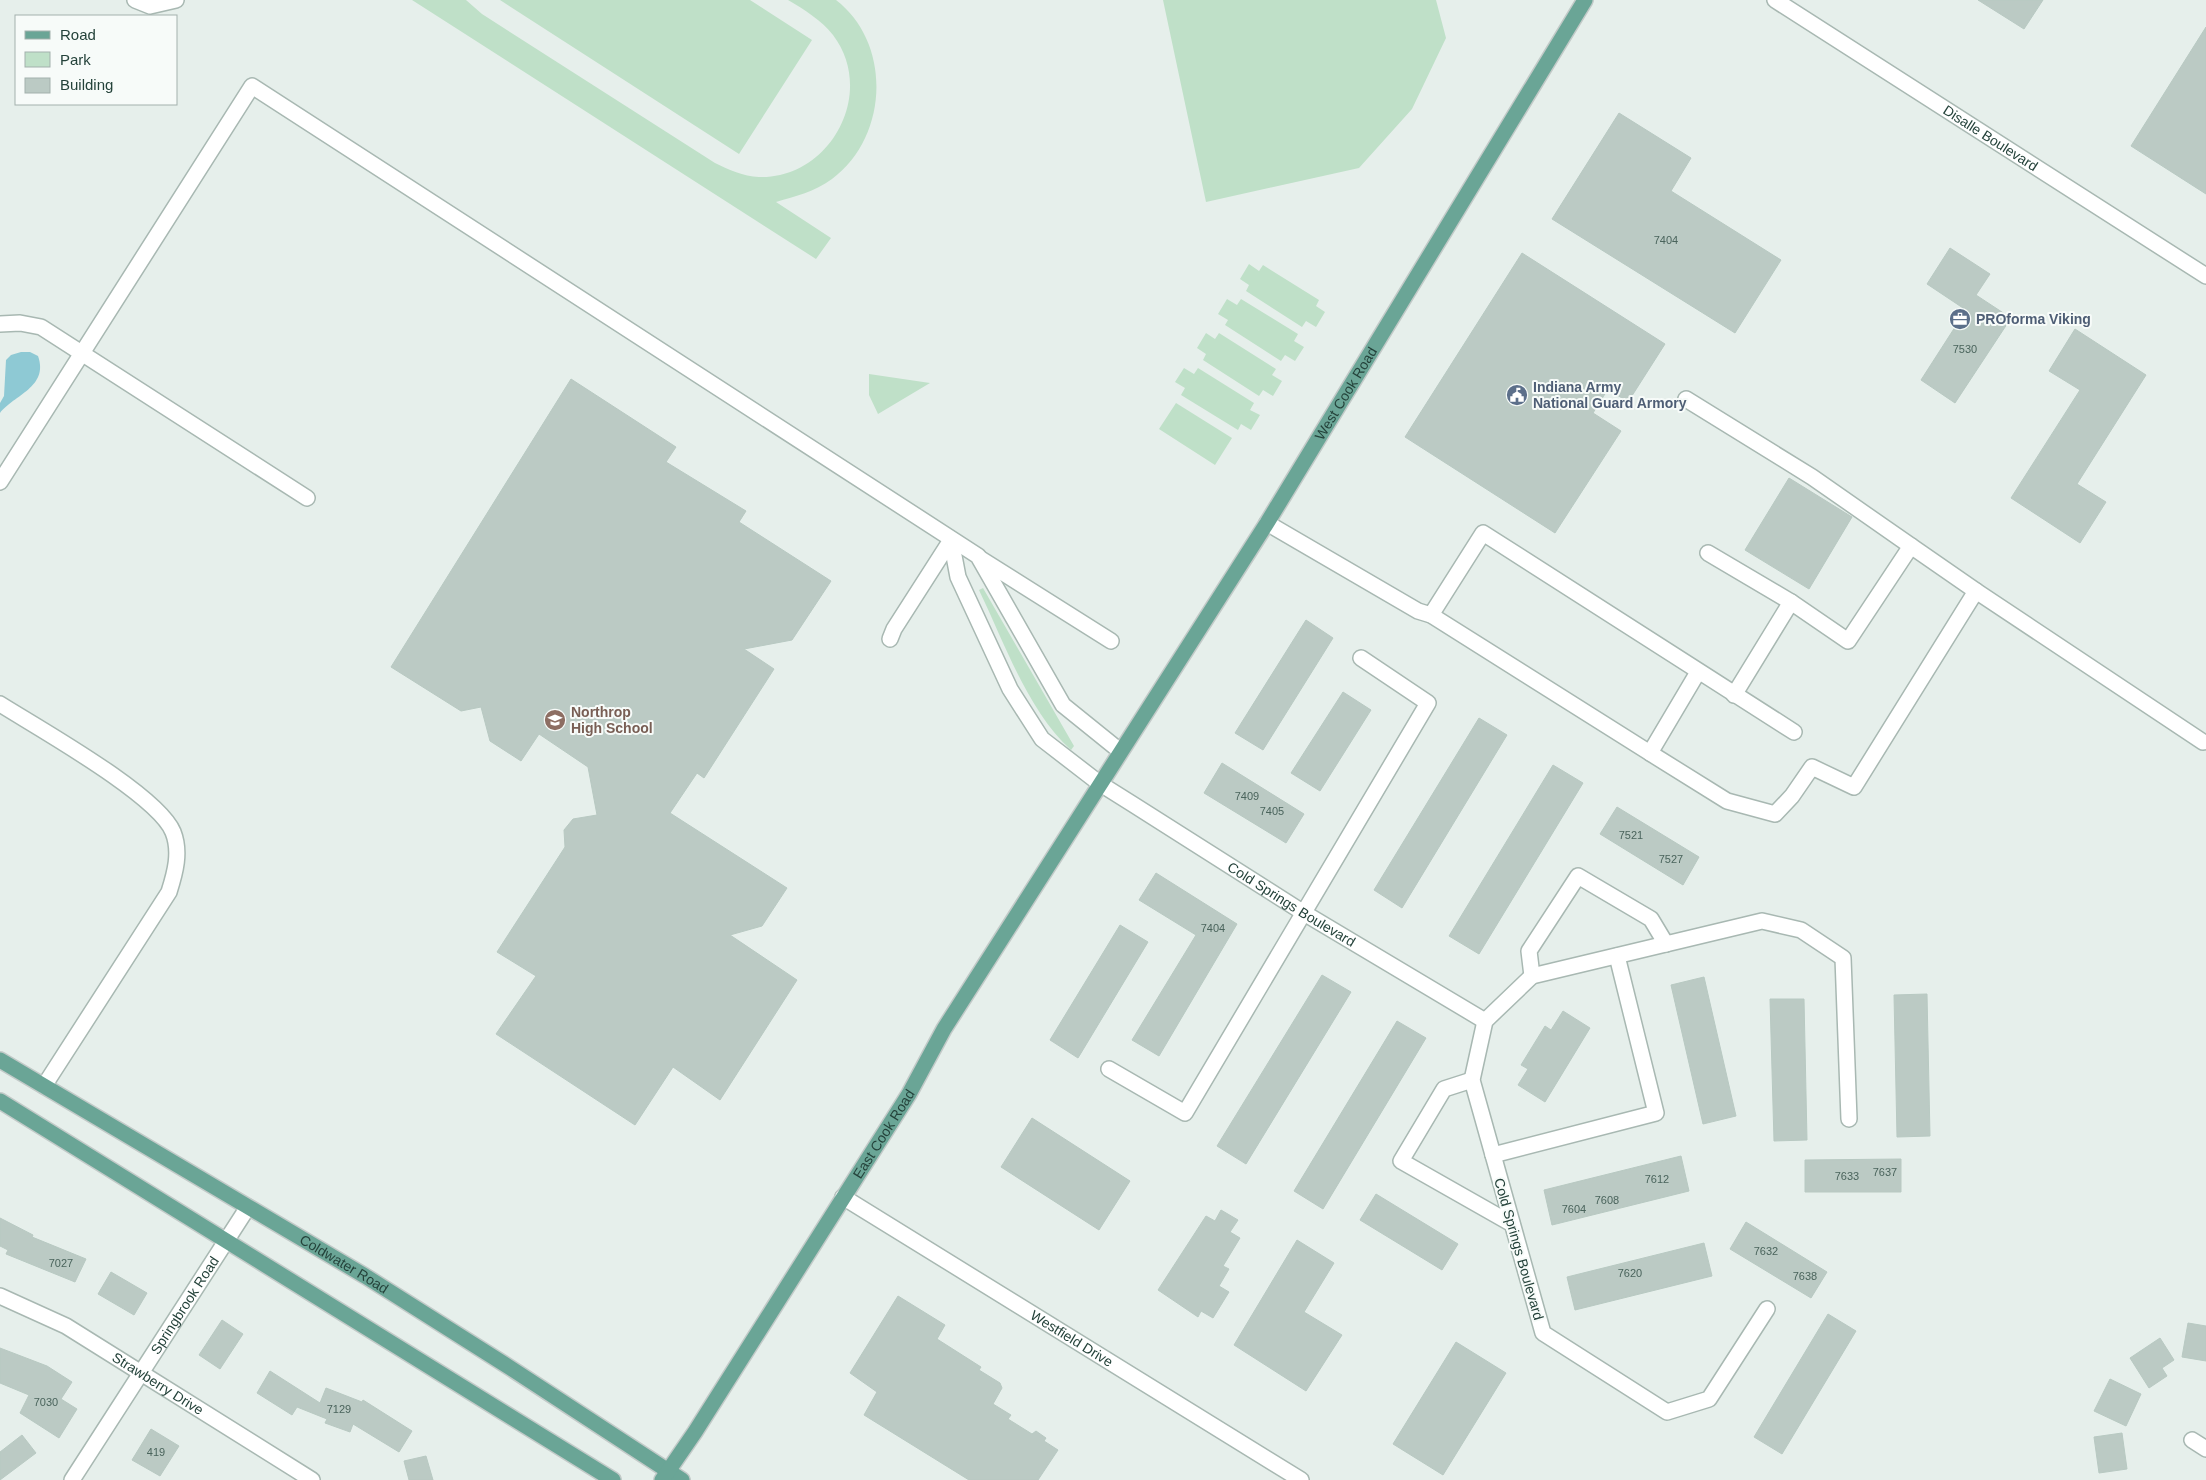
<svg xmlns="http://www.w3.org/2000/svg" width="2206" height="1480" font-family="Helvetica,sans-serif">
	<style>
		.green { fill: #bfe0c8 }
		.water { fill: #8ec9d4 }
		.building { fill: #bbcac4; stroke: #b8c9c2 }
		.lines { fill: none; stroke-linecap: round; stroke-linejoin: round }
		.minor-casing { stroke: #a8b8b2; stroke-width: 18 }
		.major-casing { stroke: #c2cac8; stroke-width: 18 }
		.minor { stroke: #fff; stroke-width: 15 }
		.major { stroke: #6aa596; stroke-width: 15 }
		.labels { text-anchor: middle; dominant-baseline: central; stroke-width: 4; stroke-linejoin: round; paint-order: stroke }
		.number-label { font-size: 11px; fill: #4a645c }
		.street-label { font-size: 14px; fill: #24423a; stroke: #f7fbf9 }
		.service-label { font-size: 14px; font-weight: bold; fill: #4e5e75; stroke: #f7fbf9; text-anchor: start }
		.education-label { font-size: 14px; font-weight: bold; fill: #785e54; stroke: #f7fbf9; text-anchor: start }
	</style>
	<rect width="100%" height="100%" fill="#e6efeb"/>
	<path class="green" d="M 412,0 L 466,0 L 482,14 L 715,163 C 729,170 743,176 759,177 C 830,179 877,93 833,35 C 821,20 805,10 788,0 L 836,0 C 893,44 888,138 832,179 C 814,192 796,196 776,202 L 831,238 L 816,259 Z
		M 500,0 L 750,0 L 812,40 L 739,154 Z
		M 1163,0 L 1436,0 L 1446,38 L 1412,109 L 1359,168 L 1206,202 Z
		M 1249,264 L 1259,271 L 1263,265 L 1319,300 L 1316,306 L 1325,312 L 1316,327 L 1306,321 L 1302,327 L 1246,291 L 1249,285 L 1240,279 Z
		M 1227,299 L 1237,305 L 1241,299 L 1298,334 L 1294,341 L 1304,347 L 1295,361 L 1285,355 L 1281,361 L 1225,325 L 1228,320 L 1218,314 Z
		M 1206,333 L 1215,339 L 1219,333 L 1276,369 L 1272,375 L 1282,381 L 1273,396 L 1263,390 L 1259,396 L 1203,360 L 1206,354 L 1197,348 Z
		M 1184,368 L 1194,374 L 1198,368 L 1254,403 L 1250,410 L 1260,415 L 1251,430 L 1241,424 L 1238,430 L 1181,395 L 1185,388 L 1175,382 Z
		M 869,374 L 930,383 L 878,414 L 869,395 Z
		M 1176,403 L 1232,438 L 1215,465 L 1159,429 Z
		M 983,588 L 1074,746 L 1071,750 C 1028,711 1004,642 979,590 Z"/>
	<path class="water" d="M 21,352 L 30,352 L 38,356 C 49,387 14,395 0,413 L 0,403 L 4,396 L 6,360 L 11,355 Z"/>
	<path class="building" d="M 1978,0 L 2043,0 L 2024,29 Z
		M 2206,27 L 2206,194 L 2131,146 Z
		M 1619,113 L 1691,158 L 1671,191 L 1781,260 L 1735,333 L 1552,219 Z
		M 1950,248 L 1990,274 L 1976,295 L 2011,318 L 1955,403 L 1921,380 L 1966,310 L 1927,284 Z
		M 1522,253 L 1665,344 L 1628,402 L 1608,389 L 1593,413 L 1621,431 L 1555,533 L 1405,437 Z
		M 2075,329 L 2146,375 L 2077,484 L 2106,502 L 2080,543 L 2011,498 L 2080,390 L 2049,371 Z
		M 571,379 L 676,447 L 666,462 L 746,511 L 739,522 L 831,581 L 792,640 L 744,649 L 774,669 L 704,778 L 697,773 L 670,813 L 787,888 L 762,926 L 730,935 L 797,980 L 720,1100 L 673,1067 L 635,1125 L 496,1034 L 536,976 L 497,952 L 565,847 L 564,830 L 573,819 L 597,815 L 588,767 L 539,734 L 521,761 L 490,741 L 481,707 L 461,711 L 391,667 Z
		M 1789,478 L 1852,517 L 1809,589 L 1745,550 Z
		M 1306,620 L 1333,638 L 1263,750 L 1235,733 Z
		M 1343,692 L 1371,710 L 1320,791 L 1291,773 Z
		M 1479,718 L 1507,735 L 1402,908 L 1374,890 Z
		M 1222,763 L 1304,814 L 1286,843 L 1204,793 Z
		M 1553,765 L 1583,783 L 1479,954 L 1449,936 Z
		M 1617,807 L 1699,857 L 1683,885 L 1600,834 Z
		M 1156,873 L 1237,924 L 1159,1056 L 1132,1040 L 1196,935 L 1139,900 Z
		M 1120,925 L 1148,942 L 1078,1058 L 1050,1040 Z
		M 1322,975 L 1351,992 L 1246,1164 L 1217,1146 Z
		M 1704,977 L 1736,1116 L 1703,1124 L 1671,985 Z
		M 1927,994 L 1930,1136 L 1897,1137 L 1894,995 Z
		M 1770,999 L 1804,999 L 1807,1140 L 1774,1141 Z
		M 1563,1011 L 1590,1028 L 1545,1102 L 1518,1085 L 1528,1069 L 1521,1065 L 1545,1026 L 1551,1030 Z
		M 1397,1021 L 1426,1038 L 1323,1209 L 1294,1191 Z
		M 1032,1118 L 1130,1181 L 1099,1230 L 1001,1167 Z
		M 1681,1156 L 1689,1191 L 1552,1225 L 1544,1190 Z
		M 1901,1159 L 1901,1192 L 1805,1192 L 1805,1160 Z
		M 1376,1194 L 1458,1244 L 1442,1270 L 1360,1220 Z
		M 1221,1210 L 1238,1220 L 1230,1232 L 1240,1238 L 1223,1266 L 1229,1269 L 1219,1286 L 1229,1292 L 1213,1318 L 1201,1311 L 1198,1317 L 1158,1290 L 1206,1216 L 1215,1221 Z
		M 0,1218 L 33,1235 L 32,1237 L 86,1259 L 75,1282 L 6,1254 L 8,1250 L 0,1246 Z
		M 1746,1222 L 1827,1272 L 1811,1298 L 1730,1249 Z
		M 1297,1240 L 1334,1263 L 1304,1312 L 1342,1335 L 1306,1391 L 1234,1345 Z
		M 1704,1243 L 1712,1276 L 1575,1310 L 1567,1277 Z
		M 111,1272 L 147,1293 L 134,1315 L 98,1294 Z
		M 898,1296 L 945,1325 L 937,1339 L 981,1367 L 979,1370 L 1000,1383 L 1002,1388 L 993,1404 L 1011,1415 L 1008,1419 L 1032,1434 L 1036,1431 L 1046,1438 L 1044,1441 L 1058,1450 L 1038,1480 L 969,1480 L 864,1415 L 877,1392 L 850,1373 Z
		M 1828,1314 L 1856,1331 L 1782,1454 L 1754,1437 Z
		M 222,1320 L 243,1334 L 220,1369 L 199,1355 Z
		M 2188,1323 L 2206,1326 L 2206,1361 L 2182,1357 Z
		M 2160,1338 L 2174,1360 L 2162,1368 L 2167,1376 L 2149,1388 L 2130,1358 Z
		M 1456,1342 L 1506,1373 L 1443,1475 L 1393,1444 Z
		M 0,1348 L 47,1366 L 72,1382 L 61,1399 L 77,1409 L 59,1438 L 20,1413 L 29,1395 L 0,1383 Z
		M 270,1371 L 320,1403 L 326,1388 L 362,1402 L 363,1400 L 412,1431 L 399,1452 L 353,1424 L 350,1432 L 325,1423 L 327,1419 L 297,1407 L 292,1415 L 257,1393 Z
		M 2110,1379 L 2141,1394 L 2126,1426 L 2094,1411 Z
		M 151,1429 L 179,1446 L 160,1476 L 132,1460 Z
		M 2122,1433 L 2127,1469 L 2099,1473 L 2094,1437 Z
		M 22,1435 L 36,1453 L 0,1480 L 0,1452 Z
		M 426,1456 L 433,1480 L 409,1480 L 404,1461 Z"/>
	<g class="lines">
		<g class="minor-casing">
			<g id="minor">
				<path d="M 135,0 L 150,6 L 176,0"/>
				<path id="s1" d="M 1775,0 L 2206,276"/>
				<path d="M 0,324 L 20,323 L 41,327 L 307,498"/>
				<path d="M 1686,399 L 1812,477 L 1911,546 L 1848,641 L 1791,602 L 1708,553"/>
				<path d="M 0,482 L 252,86 L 978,556 L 1063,705 L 1120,751"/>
				<path d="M 1267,523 L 1418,611 L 1431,615 L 1650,753 L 1698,672"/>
				<path id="s2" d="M 951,540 L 958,577 L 1010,689 L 1042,739 L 1099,783 L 1134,805 L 1304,913 L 1485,1021"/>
				<path d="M 1911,546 L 1976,591"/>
				<path d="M 981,559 L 1111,641"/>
				<path d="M 1431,615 L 1483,533 L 1794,732"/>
				<path d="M 890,639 L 894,629 L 951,540"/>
				<path d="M 1734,695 L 1791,602"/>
				<path d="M 0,704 C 38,728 158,795 173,832 C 181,852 175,873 169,892 L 44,1086"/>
				<path d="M 1650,753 L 1727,801 L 1775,814 L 1792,796 L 1812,767 L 1854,787 L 1976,591 L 2203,742"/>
				<path d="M 1532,976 L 1529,951 L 1578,876 L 1651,919 L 1666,944"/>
				<path d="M 1109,1069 L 1185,1113 L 1428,703 L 1361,658"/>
				<path d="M 1472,1080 L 1444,1089 L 1401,1161 L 1512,1224"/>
				<path d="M 1493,1155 L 1656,1113 L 1617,956"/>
				<path id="s3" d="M 843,1197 L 1301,1480"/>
				<path id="s4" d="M 0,1296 L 66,1326 L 312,1480"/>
				<path d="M 1767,1309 L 1709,1399 L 1667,1412 L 1543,1333 L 1472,1080 L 1485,1021 L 1532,976 L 1762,921 L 1801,930 L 1843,958 L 1849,1119"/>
				<path d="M 2192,1440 L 2206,1449"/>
				<path id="s5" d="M 72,1480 L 248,1207"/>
			</g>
		</g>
		<g class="major-casing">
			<g id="major">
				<path id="s6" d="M 0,1060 L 365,1276 L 512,1369 L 682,1480"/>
				<path d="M 0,1101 L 613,1480"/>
				<path id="s7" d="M 662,1480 L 695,1432 L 909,1094 L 944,1029 L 1267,523 L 1585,0"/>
			</g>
		</g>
		<use href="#minor" class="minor"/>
		<use href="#major" class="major"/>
	</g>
	<defs>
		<g id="office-disc" transform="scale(1.125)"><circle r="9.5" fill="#5c6f8a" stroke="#f7fbf9"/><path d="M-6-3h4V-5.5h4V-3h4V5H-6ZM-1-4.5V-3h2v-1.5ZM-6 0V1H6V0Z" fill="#fff"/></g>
		<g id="civic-disc" transform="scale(1.125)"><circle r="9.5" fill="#5c6f8a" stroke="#f7fbf9"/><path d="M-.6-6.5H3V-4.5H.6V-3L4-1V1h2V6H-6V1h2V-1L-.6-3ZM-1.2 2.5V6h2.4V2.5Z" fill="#fff"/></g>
		<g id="school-disc" transform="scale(1.125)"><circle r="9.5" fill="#8d6e63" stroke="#f7fbf9"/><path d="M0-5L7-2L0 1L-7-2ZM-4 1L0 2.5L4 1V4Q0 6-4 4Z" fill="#fff"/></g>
	</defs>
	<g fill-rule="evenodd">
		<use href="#office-disc" x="1960" y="319"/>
		<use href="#civic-disc" x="1517" y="395"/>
		<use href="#school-disc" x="555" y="720"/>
	</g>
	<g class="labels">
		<g class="number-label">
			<text x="1666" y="240">7404</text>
			<text x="1965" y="349">7530</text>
			<text x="1247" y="796">7409</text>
			<text x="1272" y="811">7405</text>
			<text x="1631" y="835">7521</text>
			<text x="1671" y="859">7527</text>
			<text x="1213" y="928">7404</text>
			<text x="1885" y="1172">7637</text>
			<text x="1847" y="1176">7633</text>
			<text x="1657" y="1179">7612</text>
			<text x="1607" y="1200">7608</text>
			<text x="1574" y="1209">7604</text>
			<text x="1766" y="1251">7632</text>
			<text x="61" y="1263">7027</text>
			<text x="1630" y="1273">7620</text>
			<text x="1805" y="1276">7638</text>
			<text x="46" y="1402">7030</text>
			<text x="339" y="1409">7129</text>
			<text x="156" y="1452">419</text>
		</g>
		<g class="street-label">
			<text stroke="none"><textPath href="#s1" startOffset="256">Disalle Boulevard</textPath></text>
			<text stroke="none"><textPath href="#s7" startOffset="1284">West Cook Road</textPath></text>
			<text stroke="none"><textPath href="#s2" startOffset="520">Cold Springs Boulevard</textPath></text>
			<text stroke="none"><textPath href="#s7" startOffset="411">East Cook Road</textPath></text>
			<text transform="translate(1519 1249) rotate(74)">Cold Springs Boulevard</text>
			<text stroke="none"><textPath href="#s6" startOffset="400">Coldwater Road</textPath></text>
			<text stroke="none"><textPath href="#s5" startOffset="208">Springbrook Road</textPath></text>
			<text stroke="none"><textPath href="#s3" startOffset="269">Westfield Drive</textPath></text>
			<text stroke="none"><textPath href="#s4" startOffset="181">Strawberry Drive</textPath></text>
		</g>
		<g class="service-label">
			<text x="1976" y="319">PROforma Viking</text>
			<text x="1533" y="387">Indiana Army<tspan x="1533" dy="16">National Guard Armory</tspan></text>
		</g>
		<g class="education-label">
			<text x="571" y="712">Northrop<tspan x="571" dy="16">High School</tspan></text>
		</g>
	</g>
	<rect x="15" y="15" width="162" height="90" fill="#f7fbf9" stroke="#a3b1ad"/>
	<rect x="25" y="31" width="25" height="8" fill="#6aa596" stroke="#a3b1ad"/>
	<text x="60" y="40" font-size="15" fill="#24423a">Road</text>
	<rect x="25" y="52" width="25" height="15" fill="#bfe0c8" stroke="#a3b1ad"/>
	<text x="60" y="65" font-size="15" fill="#24423a">Park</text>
	<rect x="25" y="78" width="25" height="15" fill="#bbcac4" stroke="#a3b1ad"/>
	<text x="60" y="90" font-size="15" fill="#24423a">Building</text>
</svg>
